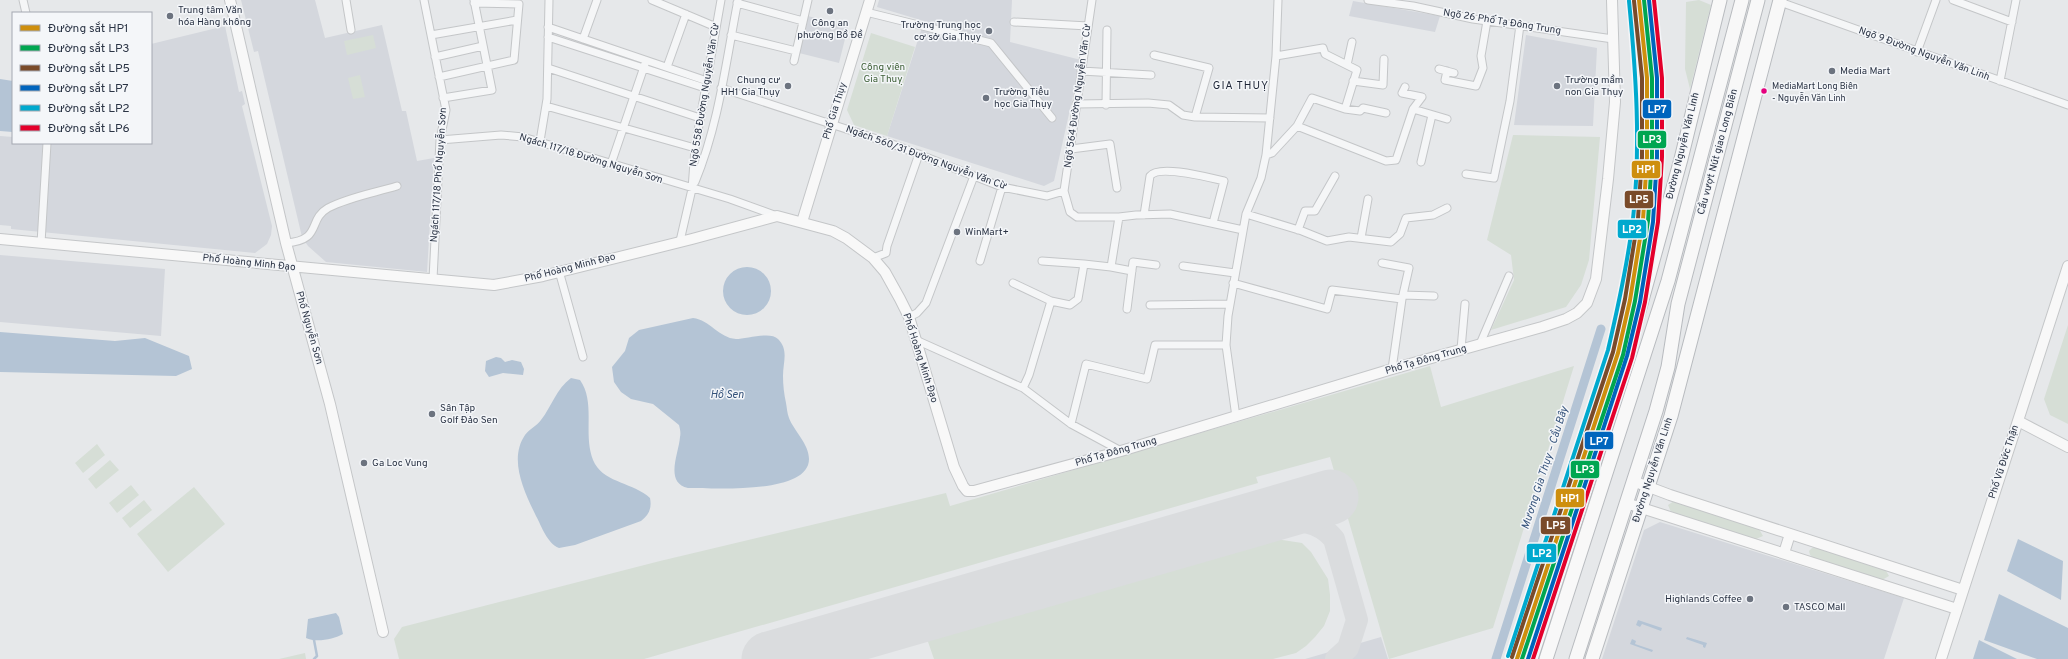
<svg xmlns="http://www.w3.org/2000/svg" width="2068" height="659" font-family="Overpass,sans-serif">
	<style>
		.built { fill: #d4d7dd }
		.green { fill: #d6ded6 }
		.water { fill: #b4c4d5 }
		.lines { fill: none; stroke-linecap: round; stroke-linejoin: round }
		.stream { stroke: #b4c4d5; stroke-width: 2.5 }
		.canal { stroke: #b4c4d5; stroke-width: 9 }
		.taxiway { stroke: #dadcde; stroke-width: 22 }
		.runway { stroke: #dadcde; stroke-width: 55 }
		.street-casing { stroke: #c4c6c8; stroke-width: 9 }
		.secondary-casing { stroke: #c4c6c8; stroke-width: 12 }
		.highway-casing { stroke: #b8bbbf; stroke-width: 15 }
		.street { stroke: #f5f6f7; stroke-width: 7 }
		.secondary { stroke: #f8f8f8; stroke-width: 10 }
		.highway { stroke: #f8f8f8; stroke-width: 13 }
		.rail-1-casing { stroke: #f4f6f9; stroke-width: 7 }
		.rail-2-casing { stroke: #f4f6f9; stroke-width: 7 }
		.rail-3-casing { stroke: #f4f6f9; stroke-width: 7 }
		.rail-4-casing { stroke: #f4f6f9; stroke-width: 7 }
		.rail-5-casing { stroke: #f4f6f9; stroke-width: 7 }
		.rail-6-casing { stroke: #f4f6f9; stroke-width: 7 }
		.rail-1 { stroke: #ce8f0e; stroke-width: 4 }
		.rail-2 { stroke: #00a651; stroke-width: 4 }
		.rail-3 { stroke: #7a4b2a; stroke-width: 4 }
		.rail-4 { stroke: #0065bd; stroke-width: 4 }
		.rail-5 { stroke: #00a9ce; stroke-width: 4 }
		.rail-6 { stroke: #e4002b; stroke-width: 4 }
		.poi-dot { fill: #6c737f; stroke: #f4f6f9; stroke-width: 1.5 }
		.bus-dot { fill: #e5007d; stroke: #f4f6f9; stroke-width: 1.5 }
		.labels { text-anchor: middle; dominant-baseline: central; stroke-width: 3; stroke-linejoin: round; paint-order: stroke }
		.bus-label { font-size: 9px; fill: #2b3445; stroke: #f4f6f9; text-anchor: start }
		.poi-label { font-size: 10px; fill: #2b3445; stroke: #f4f6f9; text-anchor: start }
		.street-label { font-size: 10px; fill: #2b3445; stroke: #f4f6f9 }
		.park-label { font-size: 10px; fill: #3f6138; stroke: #f4f6f9 }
		.neighbourhood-label { font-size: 11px; letter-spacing: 1px; fill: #1d2536; stroke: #f4f6f9 }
		.water-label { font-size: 11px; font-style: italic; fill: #34527a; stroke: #f4f6f9 }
		.line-badge { stroke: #f4f6f9; stroke-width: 1.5 }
		.badge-label { font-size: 11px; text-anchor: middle; font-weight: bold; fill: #fff }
	</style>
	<rect width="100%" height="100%" fill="#e6e8ea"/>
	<path class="built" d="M 241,0 L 315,0 L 325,38 L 382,25 L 402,111 L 406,111 L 417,161 L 434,158 L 427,272 L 326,262 L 308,246 L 302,237 L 258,51 L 254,52 Z
		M 879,0 L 1012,0 L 1010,42 L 1081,60 L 1054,181 L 1044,186 L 887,136 L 924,21 L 877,7 Z
		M 1353,1 L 1440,16 L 1435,32 L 1349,16 Z
		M 808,16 L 848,27 L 839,63 L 799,53 Z
		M 225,26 L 239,92 L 242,91 L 245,104 L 242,106 L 272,226 L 271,235 L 267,244 L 255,253 L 11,229 L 11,226 L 0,225 L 0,136 L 13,137 L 13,143 L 151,143 L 151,44 Z
		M 1526,35 L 1597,48 L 1593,126 L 1514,125 Z
		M 0,255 L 165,269 L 161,336 L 0,322 Z
		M 1660,522 L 1904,598 L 1884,659 L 1602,659 L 1644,530 Z
		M 1381,637 L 1388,659 L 1305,659 Z"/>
	<path class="green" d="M 1699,0 L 1711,5 L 1690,89 L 1685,69 L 1686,2 Z
		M 871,33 L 915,47 L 887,136 L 854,125 L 847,110 Z
		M 373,35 L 376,48 L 347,55 L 344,41 Z
		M 360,75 L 365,97 L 353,99 L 348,78 Z
		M 1513,135 L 1600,137 L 1589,260 L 1581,285 L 1566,307 L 1491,330 L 1514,280 L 1511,255 L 1487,240 Z
		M 2068,325 L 2068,424 L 2050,415 L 2044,399 Z
		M 1430,366 L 1441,407 L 1574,366 L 1493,628 L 1389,659 L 1330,457 L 1256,477 L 1258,483 L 644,659 L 399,659 L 394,639 L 402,627 L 660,561 L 946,493 L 950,506 Z
		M 97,444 L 105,455 L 83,473 L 75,463 Z
		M 110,460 L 119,470 L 96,489 L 88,479 Z
		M 131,485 L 139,495 L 117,513 L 109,503 Z
		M 194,487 L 225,524 L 168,572 L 137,534 Z
		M 144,500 L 152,510 L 130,528 L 122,518 Z
		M 1674,501 L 1759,529 L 1763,536 L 1756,539 L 1671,512 L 1668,505 Z
		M 1276,539 L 1302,543 L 1311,552 L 1328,579 L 1330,595 L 1330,611 L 1324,626 L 1315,637 L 1306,646 L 1296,653 L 1273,659 L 934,659 L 927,639 Z
		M 1817,547 L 1885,569 L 1889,576 L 1882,580 L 1814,558 L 1810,555 L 1809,551 L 1812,548 Z
		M 305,653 L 306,659 L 279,659 Z"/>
	<path class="water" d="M 0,79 L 13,81 L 13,132 L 0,131 Z
		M723 291a24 24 0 1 1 48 0a24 24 0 1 1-48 0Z
		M 693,318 C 710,320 719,338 736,339 C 746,339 771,331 778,339 C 789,350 783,362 783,376 C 783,385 784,394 786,403 C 787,408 787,413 789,418 C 794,431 809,444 809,459 C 809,495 713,488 688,488 C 664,483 679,453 680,437 C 681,433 680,429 679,425 L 653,404 L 631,399 L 621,392 L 614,382 L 612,367 L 625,351 L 629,338 L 639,330 Z
		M 0,332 L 115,341 L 145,338 L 189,356 L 192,369 L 176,376 L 0,372 Z
		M 496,357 L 501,358 L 505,362 L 512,360 L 521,362 L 524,369 L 523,375 L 503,373 L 489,377 L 485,371 L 486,361 Z
		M 571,378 L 580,380 C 597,404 581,437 595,464 C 606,483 634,483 650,498 C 652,508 649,515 641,521 L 575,545 L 559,548 C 547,543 542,527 536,516 C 525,493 508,460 525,435 C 529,429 537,426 541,420 C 552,406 556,389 571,378 Z
		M 2018,539 L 2063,561 L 2061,600 L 2007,571 Z
		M 1999,594 L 2068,628 L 2068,659 L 2037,659 L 1984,640 Z
		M 336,613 L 339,617 L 343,634 C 334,639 316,643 306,638 L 308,619 Z
		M 1638,620 L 1662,628 L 1661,631 L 1642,624 L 1640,627 L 1636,625 Z
		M 1687,637 L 1707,643 L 1705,648 L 1703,647 L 1703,645 L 1686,639 Z
		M 1632,639 L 1636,641 L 1635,644 L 1653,650 L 1652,652 L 1630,644 Z
		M 1979,640 L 2017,659 L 1973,659 Z"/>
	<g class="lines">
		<path class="stream" d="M 314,640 L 317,656 L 314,659"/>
		<path class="canal" d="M 1496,659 L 1601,329"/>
		<path class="taxiway" d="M 1258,519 C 1284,520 1316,516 1334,539 L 1357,620 L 1348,648 L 1336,659"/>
		<path class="runway" d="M 769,659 L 1331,497"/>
		<g class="street-casing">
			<path id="street" d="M 23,0 L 26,13
				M 346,0 L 351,30
				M 424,0 L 446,110 L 440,140 L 433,279
				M 652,0 L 716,27
				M 1092,0 L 1064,191 L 1070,212 L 1077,217 L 1119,217 L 1136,215 L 1170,214 L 1243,230
				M 1368,0 L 1413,6 L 1473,19 L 1613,39
				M 1953,0 L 2012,22
				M 1780,2 L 2068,105
				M 737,3 L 803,21
				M 866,12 L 991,43 L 1052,118
				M 1014,22 L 1088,26
				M 548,27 L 707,81
				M 431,35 L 517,20
				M 731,35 L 796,51
				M 548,37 L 705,88
				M 583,39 L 597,0
				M 1917,52 L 1936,0
				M 1154,55 L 1209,68 L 1195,117
				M 1276,56 L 1323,48 L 1325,54 L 1357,70 L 1345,109
				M 435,57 L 483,46
				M 794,61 L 808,0
				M 1347,65 L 1352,42
				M 667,67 L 686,14
				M 548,68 L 700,118
				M 1439,69 L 1454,73
				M 1081,71 L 1151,75
				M 1447,71 L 1445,80 L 1476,86 L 1483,68 L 1481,56 L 1487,21
				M 439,77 L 514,60 L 519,4 L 474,3
				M 1353,81 L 1383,85 L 1384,59
				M 2000,81 L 2016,0
				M 1405,87 L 1402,93 L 1422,97 L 1413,109
				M 721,88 L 895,145 L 1002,187 L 1047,196 L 1064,191
				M 443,98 L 492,90 L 474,0
				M 1076,104 L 1148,103 L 1169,105 L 1183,115 L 1195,117 L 1270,118
				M 1106,105 L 1107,30
				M 546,106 L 695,148
				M 1297,126 L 1312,98 L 1345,109 L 1360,111 L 1363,108 L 1386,113
				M 440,140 L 501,135 L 523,137 L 730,199 L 777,216
				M 540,141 L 547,99 L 549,0
				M 1071,149 L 1110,144 L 1117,188
				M 1266,155 L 1272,153 L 1297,126 L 1386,161 L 1396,160 L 1413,109 L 1447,119
				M 1421,162 L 1432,115
				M 611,164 L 645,64
				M 1466,174 L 1494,178 L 1510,101 L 1520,25
				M 695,182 C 719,124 726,61 738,0
				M 1246,214 L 1302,231 L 1327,241 L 1349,237 L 1391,242 L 1400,234 L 1406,218 L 1433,215 L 1447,208
				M 1144,215 L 1150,176 C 1159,164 1210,178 1224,181 L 1213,223
				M 1298,230 L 1305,211 L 1315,211 L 1335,176
				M 1361,238 L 1368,199
				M 680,241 L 692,189 L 695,148 L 721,0
				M 41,243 L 47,143
				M 286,243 C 323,240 307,220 328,208 C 349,197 374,193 397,186
				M 873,258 L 886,253 L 887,246 L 919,154
				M 980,261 L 1002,187
				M 1042,261 L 1084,264
				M 1382,263 L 1409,268 L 1402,299 L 1392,369
				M 1183,266 L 1235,273
				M 1111,267 L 1132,271
				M 559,271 L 583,357
				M 1013,283 L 1051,301
				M 1233,283 L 1327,309 L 1332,290 L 1402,299
				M 1403,295 L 1434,296
				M 1150,305 L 1230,304
				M 1127,309 L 1133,262 L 1156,265
				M 909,317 L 917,313 L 926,303 L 974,176
				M 916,340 L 1023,388 L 1071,424 L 1121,451
				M 1480,344 L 1509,276
				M 1461,349 L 1465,304
				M 1023,388 L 1029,375 L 1051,301 L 1070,305 L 1078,299 L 1084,264 L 1111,267 L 1119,217
				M 1236,417 L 1226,345 L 1228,316 L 1246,214 L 1261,178 L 1266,155 L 1276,56 L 1278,0
				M 1071,424 L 1086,364 L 1147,379 L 1155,345 L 1226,345"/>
		</g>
		<g class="secondary-casing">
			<path id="secondary" d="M 230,0 L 286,243 L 330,404 L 383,632
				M 802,222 L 870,0
				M 0,239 L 494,285 L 543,276 L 692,239 L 777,216 L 833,231 L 846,238 L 873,258 L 885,272 L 900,299 L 909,317 L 954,467 L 963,486 L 967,491 L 974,491 L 1121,451 L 1392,369 L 1542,327 L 1566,319 L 1577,313 L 1587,303 L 1596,279 L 1608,179 L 1615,102 L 1612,0
				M 2018,421 L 2068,447
				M 1633,481 L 1670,495 L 1963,590
				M 1626,503 L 1957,609
				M 1784,553 L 1790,534
				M 1941,659 L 2068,266"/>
		</g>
		<g class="highway-casing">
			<path id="highway" d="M 1531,659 L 1615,398 L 1681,159 L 1720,0
				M 1546,659 L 1668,281 L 1742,0
				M 1576,659 L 1656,411 L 1668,367 L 1678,304 L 1758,0
				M 1592,659 L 1671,416 L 1780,0"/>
		</g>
		<use href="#street" class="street"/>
		<use href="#secondary" class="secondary"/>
		<use href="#highway" class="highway"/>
		<g class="rail-1-casing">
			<path id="rail-1" d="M 1517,659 L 1618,353 L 1630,300 L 1643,220 L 1647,157 L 1647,78 L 1639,0"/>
		</g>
		<g class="rail-2-casing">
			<path id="rail-2" d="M 1522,659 L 1623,355 L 1635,301 L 1648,221 L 1652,157 L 1652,78 L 1644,0"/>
		</g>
		<g class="rail-3-casing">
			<path id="rail-3" d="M 1512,657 L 1613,352 L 1625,299 L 1638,219 L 1642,157 L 1642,78 L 1634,1"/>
		</g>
		<g class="rail-4-casing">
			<path id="rail-4" d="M 1528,659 L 1627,356 L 1640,302 L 1653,222 L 1657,157 L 1657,78 L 1649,0"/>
		</g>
		<g class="rail-5-casing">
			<path id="rail-5" d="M 1508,656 L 1608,350 C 1618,307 1628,263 1633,219 C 1641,146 1636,73 1629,1"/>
		</g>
		<g class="rail-6-casing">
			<path id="rail-6" d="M 1533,659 L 1632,358 L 1645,302 L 1658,222 L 1662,157 L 1662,78 L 1654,0"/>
		</g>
		<use href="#rail-1" class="rail-1"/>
		<use href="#rail-2" class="rail-2"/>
		<use href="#rail-3" class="rail-3"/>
		<use href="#rail-4" class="rail-4"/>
		<use href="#rail-5" class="rail-5"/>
		<use href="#rail-6" class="rail-6"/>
	</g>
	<g class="poi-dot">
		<circle cx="830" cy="11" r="4"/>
		<circle cx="170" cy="16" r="4"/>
		<circle cx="989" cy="31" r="4"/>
		<circle cx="1832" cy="71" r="4"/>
		<circle cx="788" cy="86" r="4"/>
		<circle cx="1557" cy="86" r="4"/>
		<circle cx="986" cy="98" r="4"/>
		<circle cx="957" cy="232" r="4"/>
		<circle cx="432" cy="414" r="4"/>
		<circle cx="364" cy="463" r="4"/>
		<circle cx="1750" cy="599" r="4"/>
		<circle cx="1786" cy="607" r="4"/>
	</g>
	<circle class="bus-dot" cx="1764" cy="91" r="3.5"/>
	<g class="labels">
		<g class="bus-label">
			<text x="1772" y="86">MediaMart Long Biên<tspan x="1772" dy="12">- Nguyễn Văn Linh</tspan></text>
		</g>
		<g class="poi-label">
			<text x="178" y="10">Trung tâm Văn<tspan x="178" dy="12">hóa Hàng không</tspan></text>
			<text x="830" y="23" text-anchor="middle">Công an<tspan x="830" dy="12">phường Bồ Đề</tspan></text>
			<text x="981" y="25" text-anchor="end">Trường Trung học<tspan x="981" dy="12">cơ sở Gia Thụy</tspan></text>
			<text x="1840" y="71">Media Mart</text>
			<text x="780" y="80" text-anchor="end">Chung cư<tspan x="780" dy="12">HH1 Gia Thụy</tspan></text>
			<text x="1565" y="80">Trường mầm<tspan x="1565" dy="12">non Gia Thụy</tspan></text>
			<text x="994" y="92">Trường Tiểu<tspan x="994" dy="12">học Gia Thụy</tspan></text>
			<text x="965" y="232">WinMart+</text>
			<text x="440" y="408">Sân Tập<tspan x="440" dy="12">Golf Đảo Sen</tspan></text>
			<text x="372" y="463">Ga Loc Vung</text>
			<text x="1742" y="599" text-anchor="end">Highlands Coffee</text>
			<text x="1794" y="607">TASCO Mall</text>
		</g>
		<g class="street-label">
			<text transform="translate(1502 22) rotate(9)">Ngõ 26 Phố Tạ Đông Trung</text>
			<text transform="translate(1924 54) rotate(20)">Ngõ 9 Đường Nguyễn Văn Linh</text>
			<text transform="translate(705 95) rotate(-81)">Ngõ 558 Đường Nguyễn Văn Cừ</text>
			<text transform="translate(1078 96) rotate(-82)">Ngõ 564 Đường Nguyễn Văn Cừ</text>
			<text transform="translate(835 111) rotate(-73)">Phố Gia Thụy</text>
			<text transform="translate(1683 146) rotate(-76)">Đường Nguyễn Văn Linh</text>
			<text transform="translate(1718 152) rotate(-75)">Cầu vượt Nút giao Long Biên</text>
			<text transform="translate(926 158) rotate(20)">Ngách 560/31 Đường Nguyễn Văn Cừ</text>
			<text transform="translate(591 159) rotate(17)">Ngách 117/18 Đường Nguyễn Sơn</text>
			<text transform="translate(439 175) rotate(-86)">Ngách 117/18 Phố Nguyễn Sơn</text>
			<text transform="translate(249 263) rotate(6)">Phố Hoàng Minh Đạo</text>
			<text transform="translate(570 268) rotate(-14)">Phố Hoàng Minh Đạo</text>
			<text transform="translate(309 328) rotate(74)">Phố Nguyễn Sơn</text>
			<text transform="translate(920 358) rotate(72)">Phố Hoàng Minh Đạo</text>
			<text transform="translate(1426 360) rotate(-16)">Phố Tạ Đông Trung</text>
			<text transform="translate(1116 452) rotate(-16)">Phố Tạ Đông Trung</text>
			<text transform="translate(2004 462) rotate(-72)">Phố Vũ Đức Thận</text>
			<text transform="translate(1653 470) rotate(-72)">Đường Nguyễn Văn Linh</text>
		</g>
		<g class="park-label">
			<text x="883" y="67">Công viên<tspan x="883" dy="12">Gia Thuỵ</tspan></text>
		</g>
		<g class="neighbourhood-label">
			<text x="1241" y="86">GIA THUỴ</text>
		</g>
		<g class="water-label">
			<text x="727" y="395">Hồ Sen</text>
			<text transform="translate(1545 468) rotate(-72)">Mương Gia Thụy – Cầu Bây</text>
		</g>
	</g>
	<g class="line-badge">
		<rect x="1642" y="99" width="30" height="20" rx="4" fill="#0065bd"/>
		<rect x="1637" y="130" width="30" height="19" rx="4" fill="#00a651"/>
		<rect x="1631" y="160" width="30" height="19" rx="4" fill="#ce8f0e"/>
		<rect x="1624" y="190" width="30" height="19" rx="4" fill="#7a4b2a"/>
		<rect x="1617" y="219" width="30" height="20" rx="4" fill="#00a9ce"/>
		<rect x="1584" y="431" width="30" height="19" rx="4" fill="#0065bd"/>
		<rect x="1570" y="460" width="30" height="19" rx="4" fill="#00a651"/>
		<rect x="1555" y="488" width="30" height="20" rx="4" fill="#ce8f0e"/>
		<rect x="1540" y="516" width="31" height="19" rx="4" fill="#7a4b2a"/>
		<rect x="1526" y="543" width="31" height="20" rx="4" fill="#00a9ce"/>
	</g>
	<g class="badge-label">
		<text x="1657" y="113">LP7</text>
		<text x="1652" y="143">LP3</text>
		<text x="1646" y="173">HP1</text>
		<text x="1639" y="203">LP5</text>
		<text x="1632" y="233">LP2</text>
		<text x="1599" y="445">LP7</text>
		<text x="1585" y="473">LP3</text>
		<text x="1570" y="502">HP1</text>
		<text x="1556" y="529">LP5</text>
		<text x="1542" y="557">LP2</text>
	</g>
	<rect x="12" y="12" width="140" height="132" fill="#f4f6f9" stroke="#a4a8b1"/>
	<rect x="20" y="25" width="20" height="6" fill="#ce8f0e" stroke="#a4a8b1"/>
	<text x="48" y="32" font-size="12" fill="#2b3445">Đường sắt HP1</text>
	<rect x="20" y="45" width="20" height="6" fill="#00a651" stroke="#a4a8b1"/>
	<text x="48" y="52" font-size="12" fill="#2b3445">Đường sắt LP3</text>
	<rect x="20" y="65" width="20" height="6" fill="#7a4b2a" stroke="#a4a8b1"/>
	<text x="48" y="72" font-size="12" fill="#2b3445">Đường sắt LP5</text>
	<rect x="20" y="85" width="20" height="6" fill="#0065bd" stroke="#a4a8b1"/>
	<text x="48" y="92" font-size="12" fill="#2b3445">Đường sắt LP7</text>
	<rect x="20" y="105" width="20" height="6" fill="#00a9ce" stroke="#a4a8b1"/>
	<text x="48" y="112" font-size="12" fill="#2b3445">Đường sắt LP2</text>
	<rect x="20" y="125" width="20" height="6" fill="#e4002b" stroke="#a4a8b1"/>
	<text x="48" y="132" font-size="12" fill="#2b3445">Đường sắt LP6</text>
</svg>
